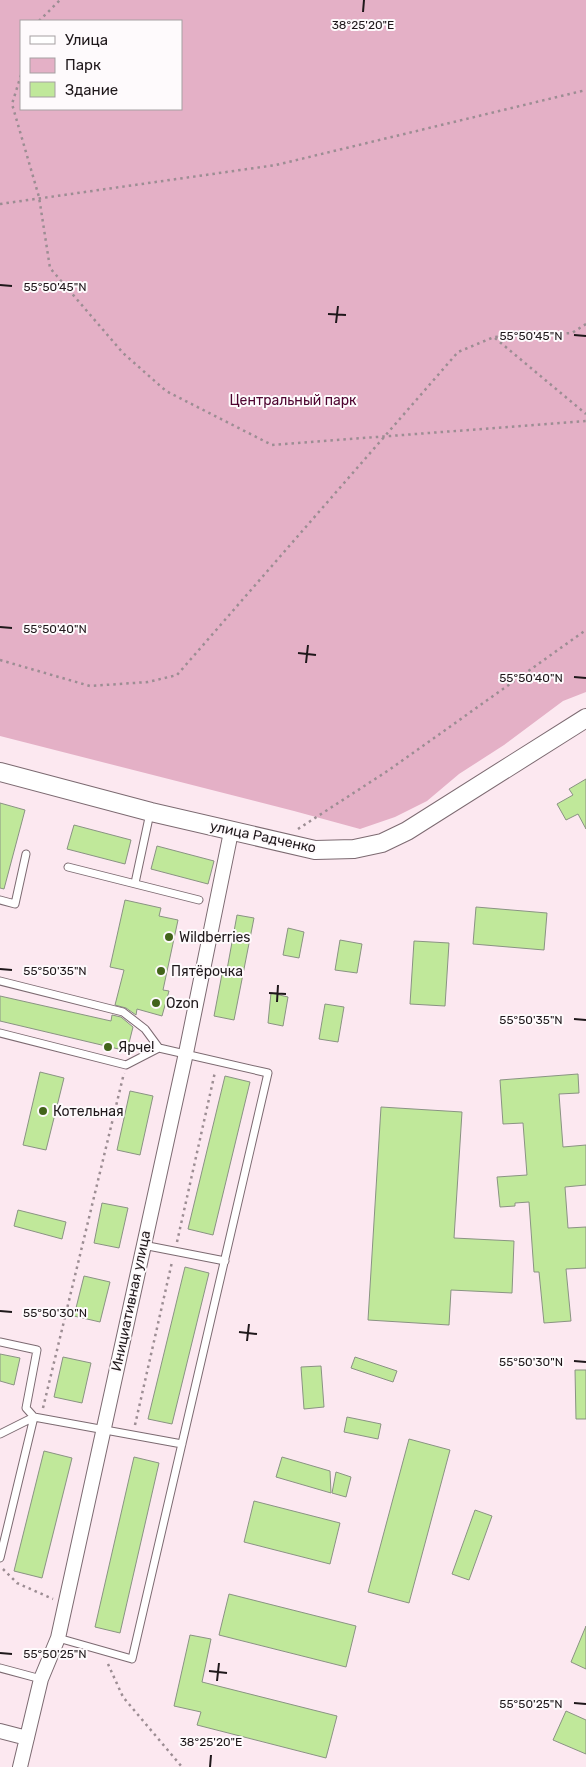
<svg xmlns="http://www.w3.org/2000/svg" width="586" height="1767" font-family="Rubik,sans-serif">
	<style>
		.green { fill: #e4b0c6; fill-rule: evenodd }
		.building { fill: #c0e89a; stroke: #8a9383 }
		.lines { fill: none; stroke-linecap: round; stroke-linejoin: round }
		.service-casing { stroke: #7c6a71; stroke-width: 9 }
		.minor-casing { stroke: #7c6a71; stroke-width: 16 }
		.tertiary-casing { stroke: #7c6a71; stroke-width: 20 }
		.path { stroke: #9c8d93; stroke-width: 2.5; stroke-dasharray: 2.5 4; stroke-linecap: butt }
		.service { stroke: #fff; stroke-width: 7 }
		.minor { stroke: #fff; stroke-width: 14 }
		.tertiary { stroke: #fff; stroke-width: 18 }
		.ticks { fill: none; stroke: #1f181b; stroke-width: 2 }
		.poi-dot { fill: #42641a; stroke: #fefafc; stroke-width: 2 }
		.labels { text-anchor: middle; dominant-baseline: central; stroke-width: 4; stroke-linejoin: round; paint-order: stroke }
		.park-label { font-size: 14px; fill: #4f0531; stroke: #fefafc }
		.street-label { font-size: 14px; fill: #1f181b; stroke: #fefafc }
		.poi-label { font-size: 14px; fill: #1f181b; stroke: #fefafc; text-anchor: start }
		.ticks-label { font-size: 12px; text-anchor: middle; fill: #1f181b; stroke: #fefafc; stroke-width: 4; stroke-linejoin: round; paint-order: stroke }
	</style>
	<rect width="100%" height="100%" fill="#fce8f0"/>
	<path class="green" d="M 0,0 L 586,0 L 586,692 L 563,701 L 504,745 L 459,774 L 427,801 L 395,817 L 360,829 L 294,811 L 0,736 ZM 21,21 L 181,21 L 181,109 L 21,109 Z"/>
	<path class="building" d="M 586,779 L 586,829 L 578,814 L 566,820 L 557,804 L 573,795 L 569,789 Z
		M 0,803 L 25,810 L 4,889 L 0,888 Z
		M 74,825 L 131,840 L 125,864 L 67,849 Z
		M 157,846 L 214,861 L 208,884 L 151,869 Z
		M 125,900 L 161,908 L 159,916 L 178,920 L 163,990 L 169,991 L 162,1016 L 137,1009 L 136,1015 L 126,1008 L 115,1005 L 124,970 L 110,967 Z
		M 476,907 L 547,913 L 544,950 L 473,944 Z
		M 237,915 L 254,918 L 234,1020 L 214,1016 L 222,974 L 226,975 Z
		M 288,928 L 304,932 L 299,958 L 283,955 Z
		M 340,940 L 362,944 L 357,973 L 335,970 Z
		M 414,941 L 449,943 L 445,1006 L 410,1004 Z
		M 271,993 L 288,997 L 283,1026 L 268,1023 Z
		M 0,996 L 111,1021 L 112,1015 L 121,1017 L 133,1027 L 127,1051 L 0,1021 Z
		M 325,1004 L 344,1007 L 338,1042 L 319,1039 Z
		M 40,1072 L 64,1078 L 46,1150 L 23,1145 Z
		M 578,1074 L 579,1093 L 559,1094 L 563,1147 L 586,1145 L 586,1185 L 565,1187 L 568,1228 L 586,1227 L 586,1268 L 566,1269 L 571,1321 L 544,1323 L 539,1272 L 534,1272 L 529,1202 L 515,1203 L 515,1206 L 500,1207 L 497,1177 L 527,1175 L 523,1123 L 503,1124 L 500,1080 Z
		M 225,1076 L 250,1082 L 213,1235 L 188,1229 Z
		M 130,1091 L 153,1096 L 140,1155 L 117,1150 Z
		M 381,1107 L 462,1112 L 454,1238 L 514,1241 L 512,1293 L 451,1290 L 449,1325 L 368,1320 Z
		M 102,1203 L 128,1208 L 119,1248 L 94,1243 Z
		M 18,1210 L 66,1222 L 62,1239 L 14,1226 Z
		M 185,1267 L 209,1273 L 172,1424 L 148,1419 Z
		M 84,1276 L 110,1282 L 100,1322 L 74,1316 Z
		M 0,1354 L 20,1358 L 14,1385 L 0,1381 Z
		M 63,1357 L 91,1363 L 82,1403 L 54,1397 Z
		M 355,1357 L 397,1371 L 393,1382 L 351,1368 Z
		M 321,1366 L 324,1407 L 304,1409 L 301,1367 Z
		M 575,1370 L 586,1370 L 586,1419 L 576,1419 Z
		M 347,1417 L 381,1424 L 378,1439 L 344,1432 Z
		M 409,1439 L 450,1450 L 409,1603 L 368,1592 Z
		M 44,1451 L 72,1458 L 42,1578 L 14,1571 Z
		M 134,1457 L 159,1463 L 120,1633 L 95,1627 Z
		M 282,1457 L 330,1471 L 331,1493 L 276,1477 Z
		M 336,1472 L 351,1477 L 346,1497 L 332,1493 Z
		M 254,1501 L 340,1523 L 330,1564 L 244,1542 Z
		M 475,1510 L 492,1516 L 469,1580 L 452,1574 Z
		M 229,1594 L 356,1626 L 346,1667 L 219,1635 Z
		M 586,1626 L 586,1669 L 571,1662 Z
		M 190,1635 L 211,1639 L 202,1682 L 337,1716 L 326,1758 L 197,1725 L 201,1712 L 174,1706 Z
		M 566,1711 L 586,1720 L 586,1754 L 553,1740 Z"/>
	<g class="lines">
		<g class="service-casing">
			<path id="service" d="M 68,867 L 199,900
				M 135,883 L 150,813
				M 0,900 L 15,904 L 26,854
				M 0,981 L 123,1012 L 145,1029 L 159,1048
				M 0,1033 L 126,1065 L 159,1048 L 268,1073 L 132,1659 L 58,1638
				M 143,1245 L 225,1261
				M 0,1342 L 37,1350 L 26,1408 L 34,1417 L 0,1434
				M 0,1558 L 34,1417 L 182,1444
				M 0,1668 L 41,1679"/>
		</g>
		<g class="minor-casing">
			<path id="minor" d="M 0,1731 L 27,1738
				M 20,1767 L 41,1679 L 58,1638 L 186,1053 L 231,832"/>
		</g>
		<g class="tertiary-casing">
			<path id="tertiary" d="M 0,772 L 151,812 L 315,850 L 354,849 L 382,843 L 407,831 L 586,718"/>
		</g>
		<path class="path" d="M 39,21 L 60,0
			M 21,75 L 12,104 L 39,197 L 50,268 L 123,353 L 166,391 L 272,445 L 586,421
			M 0,204 L 276,165 L 586,90
			M 495,338 L 586,414
			M 0,660 L 90,686 L 148,682 L 177,675 L 458,352 L 494,337 L 572,333 L 586,324
			M 298,829 L 389,770 L 586,630
			M 177,1242 L 215,1072
			M 43,1408 L 124,1073
			M 135,1425 L 172,1262
			M 3,1569 L 17,1583 L 53,1599
			M 108,1664 L 123,1697 L 182,1767"/>
		<use href="#service" class="service"/>
		<use href="#minor" class="minor"/>
		<use href="#tertiary" class="tertiary"/>
	</g>
	<path class="ticks" d="M 363,12 L 364,0M 0,285 L 12,286M 328,314 L 346,315M 336,323 L 338,306M 574,335 L 586,336M 0,627 L 12,628M 298,653 L 316,655M 306,663 L 308,645M 574,677 L 586,678M 0,969 L 12,970M 269,993 L 286,994M 277,1002 L 278,985M 574,1019 L 586,1020M 0,1311 L 12,1312M 239,1332 L 257,1334M 247,1341 L 249,1324M 574,1361 L 586,1362M 0,1653 L 12,1654M 209,1671 L 227,1673M 217,1681 L 219,1663M 574,1703 L 586,1704M 210,1767 L 211,1755"/>
	<g class="poi-dot">
		<circle cx="169" cy="937" r="5"/>
		<circle cx="161" cy="971" r="5"/>
		<circle cx="156" cy="1003" r="5"/>
		<circle cx="108" cy="1047" r="5"/>
		<circle cx="43" cy="1111" r="5"/>
	</g>
	<g class="labels">
		<g class="park-label">
			<text x="293" y="400">Центральный парк</text>
		</g>
		<g class="street-label">
			<text transform="translate(263 837) rotate(12)">улица Радченко</text>
			<text transform="translate(131 1301) rotate(-78)">Инициативная улица</text>
		</g>
		<g class="poi-label">
			<text x="179" y="937">Wildberries</text>
			<text x="171" y="971">Пятёрочка</text>
			<text x="166" y="1003">Ozon</text>
			<text x="118" y="1047">Ярче!</text>
			<text x="53" y="1111">Котельная</text>
		</g>
	</g>
	<g class="ticks-label">
		<text x="363" y="29">38°25'20"E</text>
		<text x="55" y="291">55°50'45"N</text>
		<text x="531" y="340">55°50'45"N</text>
		<text x="55" y="633">55°50'40"N</text>
		<text x="531" y="682">55°50'40"N</text>
		<text x="55" y="975">55°50'35"N</text>
		<text x="531" y="1024">55°50'35"N</text>
		<text x="55" y="1317">55°50'30"N</text>
		<text x="531" y="1366">55°50'30"N</text>
		<text x="55" y="1658">55°50'25"N</text>
		<text x="531" y="1708">55°50'25"N</text>
		<text x="211" y="1746">38°25'20"E</text>
	</g>
	<rect x="20" y="20" width="162" height="90" fill="#fefafc" stroke="#a5a0a2"/>
	<rect x="30" y="36" width="25" height="8" fill="#ffffff" stroke="#a5a0a2"/>
	<text x="65" y="45" font-size="15" fill="#1f181b">Улица</text>
	<rect x="30" y="58" width="25" height="15" fill="#e4b0c6" stroke="#a5a0a2"/>
	<text x="65" y="70" font-size="15" fill="#1f181b">Парк</text>
	<rect x="30" y="82" width="25" height="15" fill="#c0e89a" stroke="#a5a0a2"/>
	<text x="65" y="95" font-size="15" fill="#1f181b">Здание</text>
</svg>
